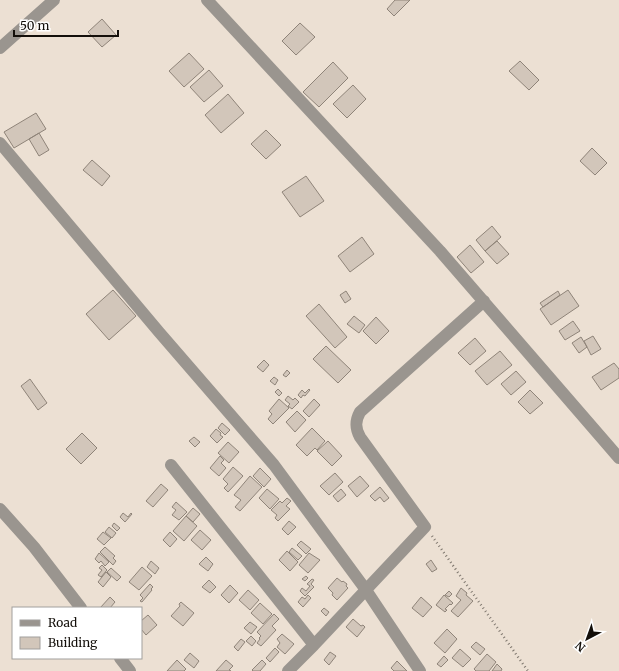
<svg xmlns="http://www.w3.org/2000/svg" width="619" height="671" font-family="Merriweather,serif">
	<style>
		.building { fill: #d2c6ba; stroke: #8f8479 }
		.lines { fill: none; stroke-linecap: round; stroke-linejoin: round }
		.path { stroke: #817970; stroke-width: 2.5; stroke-dasharray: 1 3; stroke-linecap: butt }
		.street { stroke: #9a958f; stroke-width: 12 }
	</style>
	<rect width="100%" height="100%" fill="#ece0d3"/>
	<path class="building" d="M 395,0 L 410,0 L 394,16 L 387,9 Z
		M 102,19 L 116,35 L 102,47 L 88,32 Z
		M 300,23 L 315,37 L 296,55 L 282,41 Z
		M 189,53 L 204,69 L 184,87 L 169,71 Z
		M 520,61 L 539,80 L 529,90 L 509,71 Z
		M 333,62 L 348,78 L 319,107 L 303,92 Z
		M 209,70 L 223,86 L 204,102 L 190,87 Z
		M 353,85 L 366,99 L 347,118 L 333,104 Z
		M 228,94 L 244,113 L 221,133 L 205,115 Z
		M 36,113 L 46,129 L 14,148 L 4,132 Z
		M 266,130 L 281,145 L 266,159 L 251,144 Z
		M 39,133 L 49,150 L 39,156 L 29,139 Z
		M 592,148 L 607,163 L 595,175 L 580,161 Z
		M 92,160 L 110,176 L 102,186 L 83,170 Z
		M 306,176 L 324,201 L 300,217 L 282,192 Z
		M 492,226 L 501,237 L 485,251 L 476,240 Z
		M 362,237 L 374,254 L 350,272 L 338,256 Z
		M 497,241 L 509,254 L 497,264 L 485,251 Z
		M 470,245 L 484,262 L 471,273 L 457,257 Z
		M 113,290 L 136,316 L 109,340 L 86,314 Z
		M 568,290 L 579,306 L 551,325 L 540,309 Z
		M 346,291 L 351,299 L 345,303 L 340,295 Z
		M 558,291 L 560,295 L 543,307 L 540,303 Z
		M 319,304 L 347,337 L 335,348 L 306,316 Z
		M 354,316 L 365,325 L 359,333 L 347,324 Z
		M 376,317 L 389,331 L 376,344 L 363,331 Z
		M 573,321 L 580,331 L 565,340 L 559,331 Z
		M 593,336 L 601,349 L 591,355 L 584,341 Z
		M 581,337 L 587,347 L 579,353 L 572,343 Z
		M 475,338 L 486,351 L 470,365 L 458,353 Z
		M 326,346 L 351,370 L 338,383 L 313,359 Z
		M 500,351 L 512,365 L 487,385 L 475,371 Z
		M 264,360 L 269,365 L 263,372 L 257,367 Z
		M 614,363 L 619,369 L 619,378 L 601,390 L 592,377 Z
		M 287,370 L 290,373 L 286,377 L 283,375 Z
		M 516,371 L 526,382 L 511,395 L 501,384 Z
		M 274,377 L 278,380 L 275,385 L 270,381 Z
		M 30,379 L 47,403 L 38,410 L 21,386 Z
		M 278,389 L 282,393 L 279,396 L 275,392 Z
		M 309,389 L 310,390 L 305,396 L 303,395 L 301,398 L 298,395 L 302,390 L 305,393 Z
		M 530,390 L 543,403 L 530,414 L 518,402 Z
		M 288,396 L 293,400 L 295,398 L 299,402 L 292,409 L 288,406 L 290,404 L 285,400 Z
		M 279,399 L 289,408 L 273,424 L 268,419 L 272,414 L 269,411 Z
		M 314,399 L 320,405 L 309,417 L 303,411 Z
		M 297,411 L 306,420 L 295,432 L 286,422 Z
		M 222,423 L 230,430 L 225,435 L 218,428 Z
		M 312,428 L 325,441 L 317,450 L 315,448 L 307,456 L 296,445 Z
		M 216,429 L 221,433 L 220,435 L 223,437 L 217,443 L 210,436 Z
		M 82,433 L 97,448 L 81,464 L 66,449 Z
		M 194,437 L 200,442 L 195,447 L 189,441 Z
		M 328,441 L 342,456 L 332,466 L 317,451 Z
		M 228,442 L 239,452 L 229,463 L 218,453 Z
		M 220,456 L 224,460 L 221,463 L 226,468 L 219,476 L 210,468 Z
		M 233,467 L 243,476 L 228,492 L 224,488 L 228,484 L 223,479 Z
		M 260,468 L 271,479 L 264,487 L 253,476 Z
		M 335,473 L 343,482 L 329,495 L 320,486 Z
		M 250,476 L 262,487 L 240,511 L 235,507 L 241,500 L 234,495 Z
		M 360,476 L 369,486 L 357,497 L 348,486 Z
		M 161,484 L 168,490 L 153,507 L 146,501 Z
		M 380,487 L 389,498 L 384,502 L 380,497 L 375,501 L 370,496 Z
		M 267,489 L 279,499 L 270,509 L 259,498 Z
		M 341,489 L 346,495 L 338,502 L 333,496 Z
		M 287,498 L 291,501 L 286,506 L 290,509 L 278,521 L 275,518 L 277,515 L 271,510 L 280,501 L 282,503 Z
		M 176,502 L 187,512 L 179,520 L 172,515 L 176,510 L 172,507 Z
		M 193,508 L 200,514 L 193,522 L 186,516 Z
		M 123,513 L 128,517 L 131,513 L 132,514 L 125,522 L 120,517 Z
		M 186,516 L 197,526 L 184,541 L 173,531 Z
		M 289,521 L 296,527 L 288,535 L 282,529 Z
		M 114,523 L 120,528 L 117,531 L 112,526 Z
		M 109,527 L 116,533 L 112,538 L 105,532 Z
		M 200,530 L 211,540 L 202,550 L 191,540 Z
		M 103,532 L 111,538 L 104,545 L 97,539 Z
		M 170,532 L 177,539 L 170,547 L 163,540 Z
		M 301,541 L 311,549 L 306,554 L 297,545 Z
		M 105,547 L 115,556 L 113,558 L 116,561 L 113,565 L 100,552 Z
		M 292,548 L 302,556 L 298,560 L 289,552 Z
		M 287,551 L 298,562 L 290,571 L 279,560 Z
		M 99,553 L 109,562 L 105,566 L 101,561 L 99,563 L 95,559 Z
		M 309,553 L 320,560 L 308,573 L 299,565 Z
		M 206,557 L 213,564 L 208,571 L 199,564 Z
		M 431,560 L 437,569 L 432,572 L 426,564 Z
		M 151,561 L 159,568 L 155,574 L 147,567 Z
		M 102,565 L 107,570 L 101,577 L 98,575 L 102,570 L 99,568 Z
		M 142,567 L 152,576 L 139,590 L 129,582 Z
		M 111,568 L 121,577 L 117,581 L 107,572 Z
		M 106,572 L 111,577 L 103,587 L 98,582 Z
		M 306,576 L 308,578 L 305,581 L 302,579 Z
		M 337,578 L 342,582 L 343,581 L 347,584 L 346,586 L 348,588 L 337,600 L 332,595 L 333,593 L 328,588 Z
		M 312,579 L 314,580 L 311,584 L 314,587 L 305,596 L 300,591 L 302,588 L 306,591 L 310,586 L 307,584 Z
		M 209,580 L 216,587 L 210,593 L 202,587 Z
		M 150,584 L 153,587 L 151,589 L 152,590 L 142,602 L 140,601 L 143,598 L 140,595 Z
		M 230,585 L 238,593 L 229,603 L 221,595 Z
		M 461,588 L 467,593 L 466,595 L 473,601 L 458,617 L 451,611 L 461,600 L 456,596 Z
		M 248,590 L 259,600 L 250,610 L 239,600 Z
		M 449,591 L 452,594 L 449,597 L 445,595 Z
		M 308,595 L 311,598 L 303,607 L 298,602 L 302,597 L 305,599 Z
		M 444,595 L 453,603 L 451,605 L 450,604 L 445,609 L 447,610 L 445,612 L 436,605 Z
		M 110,597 L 115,602 L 110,608 L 100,608 Z
		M 421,597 L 432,607 L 423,617 L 412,608 Z
		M 181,602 L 194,613 L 183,626 L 171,616 L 180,606 L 179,604 Z
		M 260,603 L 272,614 L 263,624 L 251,613 Z
		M 324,608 L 329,612 L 326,616 L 321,611 Z
		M 274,614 L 279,619 L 272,626 L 276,630 L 261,646 L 257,643 L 260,639 L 259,638 L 261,636 L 257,632 Z
		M 148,615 L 157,625 L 146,635 L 141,629 L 141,621 Z
		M 353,619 L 361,626 L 363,625 L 365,627 L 357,637 L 346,627 Z
		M 250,622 L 257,627 L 251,634 L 244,628 Z
		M 447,629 L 457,639 L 445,653 L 434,643 Z
		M 282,634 L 294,644 L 285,654 L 277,647 L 280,643 L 277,639 Z
		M 251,636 L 256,641 L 252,646 L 246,641 Z
		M 241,639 L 245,642 L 238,651 L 234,647 Z
		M 476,642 L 485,649 L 480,655 L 471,647 Z
		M 275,648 L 279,652 L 270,662 L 266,658 Z
		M 460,649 L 471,659 L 463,667 L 452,658 Z
		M 330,652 L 336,656 L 329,665 L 324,660 Z
		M 190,653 L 199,661 L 194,668 L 184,660 Z
		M 487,654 L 496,662 L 489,671 L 476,671 L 474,669 Z
		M 444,656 L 448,660 L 441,667 L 437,664 Z
		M 177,660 L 186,669 L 184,671 L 167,671 Z
		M 226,660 L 233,666 L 229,670 L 231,671 L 216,671 Z
		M 262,660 L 266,664 L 260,671 L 253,671 L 252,670 Z
		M 397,661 L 407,671 L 394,671 L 391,668 Z
		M 497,664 L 502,669 L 501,671 L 492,671 Z"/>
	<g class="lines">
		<path class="path" d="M 432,536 L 528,671"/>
		<path class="street" d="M 207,0 L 440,251 L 619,458
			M 0,48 L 54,0
			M 0,143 L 159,332 L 274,465 L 366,590 L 420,671
			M 171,465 L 314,645
			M 0,509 L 34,547 L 81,608
			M 120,658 L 130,671
			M 288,671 L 314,645 L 425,527 L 360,437 C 355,428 355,421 360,412 L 484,301"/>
	</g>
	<rect x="12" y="607" width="130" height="52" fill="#ffffff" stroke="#a19f9d"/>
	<rect x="20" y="620" width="20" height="6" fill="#9a958f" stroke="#a19f9d"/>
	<text x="48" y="627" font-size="12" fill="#130f0a">Road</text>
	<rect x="20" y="637" width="20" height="12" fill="#d2c6ba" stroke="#a19f9d"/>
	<text x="48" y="647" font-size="12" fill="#130f0a">Building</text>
	<g transform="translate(587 639) rotate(221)" stroke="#ffffff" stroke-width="3" paint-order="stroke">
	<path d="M0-3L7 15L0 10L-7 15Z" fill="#130f0a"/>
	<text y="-6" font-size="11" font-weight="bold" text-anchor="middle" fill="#130f0a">N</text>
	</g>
	<path d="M14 30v6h104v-6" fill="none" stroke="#130f0a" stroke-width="2"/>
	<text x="20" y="30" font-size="12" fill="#130f0a" stroke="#ffffff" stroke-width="3" paint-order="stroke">50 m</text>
</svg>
